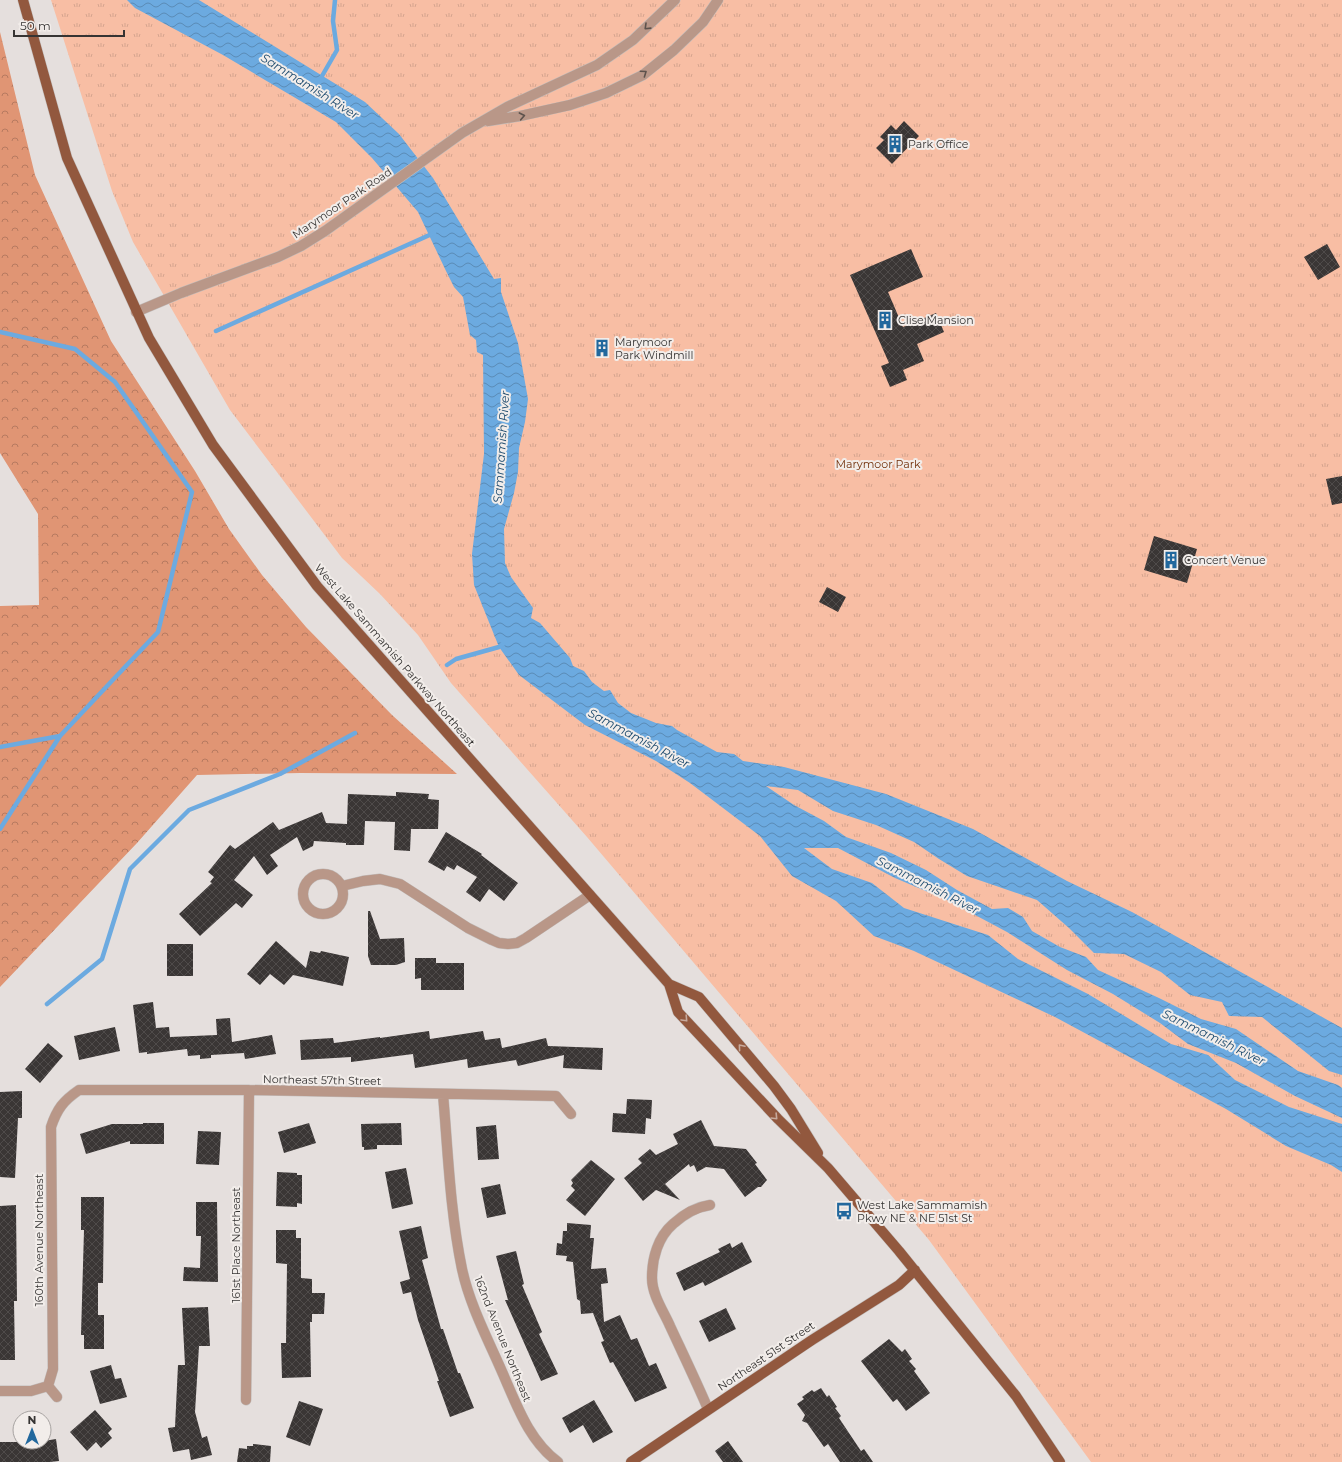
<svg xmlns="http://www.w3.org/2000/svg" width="1342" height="1462" font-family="Montserrat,sans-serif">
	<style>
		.forest { fill: url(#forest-crowns) }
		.park { fill: url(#park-tufts) }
		.water { fill: url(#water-waves) }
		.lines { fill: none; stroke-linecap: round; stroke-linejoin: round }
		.stream { stroke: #6caae0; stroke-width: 4.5 }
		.building { fill: url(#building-cross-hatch) }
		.minor-casing { stroke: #c2bdbb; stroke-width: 11 }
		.major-casing { stroke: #c2bdbb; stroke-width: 11 }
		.minor { stroke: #b99788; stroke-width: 10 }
		.major { stroke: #92583e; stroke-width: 10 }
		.oneway { stroke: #5d524c }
		.oneway2 { stroke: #c7aa9d }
		.labels { text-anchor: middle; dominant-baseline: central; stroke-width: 4; stroke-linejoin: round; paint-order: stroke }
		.poi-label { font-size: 11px; fill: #363433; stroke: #f2edea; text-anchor: start }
		.street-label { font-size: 11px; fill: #363433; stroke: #f2edea }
		.park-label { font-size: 11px; fill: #722f09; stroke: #f2edea }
		.water-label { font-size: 12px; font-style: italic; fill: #1a486c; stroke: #f2edea }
	</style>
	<defs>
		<pattern id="forest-crowns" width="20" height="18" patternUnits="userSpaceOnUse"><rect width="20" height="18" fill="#e09574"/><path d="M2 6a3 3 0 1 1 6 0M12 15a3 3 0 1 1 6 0" fill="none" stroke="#b67a60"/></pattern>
		<pattern id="park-tufts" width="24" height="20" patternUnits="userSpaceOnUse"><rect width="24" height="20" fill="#f8bea4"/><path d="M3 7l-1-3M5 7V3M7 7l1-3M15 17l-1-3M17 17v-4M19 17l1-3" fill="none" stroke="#d5a48e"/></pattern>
		<pattern id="water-waves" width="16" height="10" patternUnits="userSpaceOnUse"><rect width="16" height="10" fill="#6caae0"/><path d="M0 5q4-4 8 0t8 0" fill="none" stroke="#5a8bb6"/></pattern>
		<pattern id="building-cross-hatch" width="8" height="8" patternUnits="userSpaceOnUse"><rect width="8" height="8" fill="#3a3635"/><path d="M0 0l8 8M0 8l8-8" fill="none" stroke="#4f4b4a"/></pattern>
	</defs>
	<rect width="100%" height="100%" fill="#e5dfdd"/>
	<path class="forest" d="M 0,32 L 35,175 L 111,341 L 195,471 L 229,529 L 262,575 L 306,627 L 392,715 L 457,774 L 300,773 L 197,775 L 137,843 L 0,987 L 0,606 L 39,605 L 38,514 L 0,453 Z"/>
	<path class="park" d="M 51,0 L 1342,0 L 1342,1462 L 1091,1462 L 929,1240 L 587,837 L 451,683 L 418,635 L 380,594 L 342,558 L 230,410 L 133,242 L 112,191 Z"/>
	<path class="water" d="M 127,0 L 199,0 L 365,102 L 399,134 L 433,178 L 494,279 L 501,278 L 501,292 L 518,343 L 528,399 L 525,422 L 519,448 L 518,472 L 514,493 L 504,529 L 505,563 L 511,577 L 533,608 L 531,618 L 540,623 L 570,658 L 573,666 L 584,671 L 592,682 L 604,691 L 610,690 L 618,703 L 631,713 L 656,723 L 672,726 L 677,730 L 717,752 L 734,754 L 743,761 L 784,767 L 886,794 L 973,829 L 1067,881 L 1132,912 L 1342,1028 L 1342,1075 L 1329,1071 L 1262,1017 L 1229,1016 L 1222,1002 L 1190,995 L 1161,972 L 1124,954 L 1094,953 L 1069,928 L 1037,900 L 967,876 L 939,859 L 914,842 L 876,825 L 833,811 L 798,790 L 766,786 L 794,805 L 824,821 L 846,837 L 891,853 L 926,870 L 957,890 L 992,909 L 1008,908 L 1023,917 L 1032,931 L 1060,947 L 1086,957 L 1098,970 L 1159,998 L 1201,1019 L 1236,1029 L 1298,1071 L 1338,1085 L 1342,1088 L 1342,1118 L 1295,1096 L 1236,1063 L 1188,1044 L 1160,1023 L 1113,994 L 1067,970 L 1007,932 L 947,900 L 895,878 L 838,848 L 804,848 L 832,869 L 872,883 L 904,908 L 988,935 L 1018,959 L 1088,994 L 1171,1044 L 1208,1055 L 1235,1080 L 1289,1107 L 1342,1124 L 1342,1172 L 1331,1165 L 1286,1146 L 1226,1109 L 1055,1017 L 914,951 L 874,936 L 836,901 L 792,876 L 760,836 L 690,783 L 656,761 L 585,725 L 519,675 L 499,647 L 474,585 L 472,554 L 484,454 L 483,355 L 477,352 L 476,340 L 470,335 L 463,297 L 454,287 L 446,271 L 418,212 L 372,158 L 336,122 L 223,55 L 135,8 Z"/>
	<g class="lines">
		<path class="stream" d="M 322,76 L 337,50 L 333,21 L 335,0
			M 216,331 L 434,233
			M 0,332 L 75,349 L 115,382 L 192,492 L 158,632 L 60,736 L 0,829
			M 447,665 L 456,659 L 499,647 L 503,644
			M 0,747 L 60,736
			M 47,1004 L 102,959 L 130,869 L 189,810 L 280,774 L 355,733"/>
	</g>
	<path class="building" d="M 904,121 L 919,136 L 892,164 L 876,148 L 884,140 L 880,137 L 891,125 L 896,130 Z
		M 1327,244 L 1340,267 L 1318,280 L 1304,257 Z
		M 911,249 L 923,277 L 888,292 L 903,327 L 936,313 L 944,332 L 917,344 L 924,361 L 903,370 L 907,380 L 890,387 L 881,366 L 889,363 L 850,275 Z
		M595 348a7 7 0 1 1 14 0a7 7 0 1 1-14 0Z
		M 1342,476 L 1342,503 L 1332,505 L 1326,479 Z
		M 1154,536 L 1197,549 L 1187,583 L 1144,570 Z
		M 827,587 L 846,597 L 838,612 L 819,602 Z
		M 396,792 L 429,794 L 428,799 L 439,800 L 438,829 L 411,829 L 410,851 L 394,850 L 395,822 L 365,821 L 364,845 L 346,845 L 346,843 L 314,841 L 313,846 L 303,851 L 297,837 L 270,855 L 278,866 L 267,875 L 254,856 L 234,880 L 253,895 L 242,908 L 236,903 L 200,936 L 179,914 L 212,883 L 210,882 L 214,877 L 208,872 L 230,845 L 235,849 L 273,822 L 279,830 L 322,812 L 326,823 L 347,824 L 348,794 L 396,796 Z
		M 446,832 L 482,854 L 481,855 L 518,883 L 504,901 L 489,889 L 480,902 L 466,892 L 477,877 L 457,865 L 454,870 L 447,866 L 444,871 L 428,862 Z
		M 368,911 L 370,911 L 380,939 L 404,938 L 405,962 L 396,965 L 371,965 L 368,956 Z
		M 276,941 L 306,968 L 310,951 L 320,953 L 321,951 L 349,957 L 343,986 L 293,975 L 284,985 L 270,974 L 260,985 L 247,974 Z
		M 167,944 L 193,944 L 193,976 L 167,976 Z
		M 415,958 L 436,958 L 436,963 L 464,963 L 464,990 L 421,990 L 421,978 L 415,979 Z
		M 153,1002 L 156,1028 L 169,1027 L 170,1037 L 217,1035 L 216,1019 L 230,1018 L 232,1042 L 272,1035 L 276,1054 L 245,1059 L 244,1053 L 211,1055 L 211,1058 L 200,1059 L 200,1055 L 188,1056 L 187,1049 L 147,1054 L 147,1052 L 139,1053 L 133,1005 Z
		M 115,1027 L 120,1051 L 79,1060 L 74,1036 Z
		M 429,1031 L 430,1039 L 483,1031 L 485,1040 L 500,1038 L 502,1048 L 546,1038 L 548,1046 L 603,1048 L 602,1070 L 563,1068 L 564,1055 L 518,1066 L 516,1060 L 468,1068 L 467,1059 L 415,1068 L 413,1054 L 351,1062 L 351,1057 L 301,1060 L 300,1040 L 333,1038 L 334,1043 L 380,1037 L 380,1038 Z
		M 48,1043 L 63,1056 L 40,1083 L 25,1069 Z
		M 22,1091 L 22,1118 L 18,1118 L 15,1178 L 0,1177 L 0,1092 Z
		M 627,1099 L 652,1100 L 651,1119 L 646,1118 L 645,1134 L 612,1132 L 613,1113 L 626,1114 Z
		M 701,1120 L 714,1146 L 746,1149 L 757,1163 L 755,1164 L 767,1180 L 761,1187 L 758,1187 L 745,1197 L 724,1169 L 706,1167 L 697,1172 L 694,1165 L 690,1167 L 689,1164 L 665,1184 L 680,1200 L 656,1190 L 643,1201 L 624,1178 L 642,1163 L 638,1159 L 650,1149 L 656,1155 L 678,1144 L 673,1134 Z
		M 143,1123 L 164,1123 L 164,1144 L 130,1144 L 130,1141 L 86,1154 L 80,1134 L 112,1124 L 143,1124 Z
		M 309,1123 L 316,1143 L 284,1153 L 278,1132 Z
		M 401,1123 L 402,1145 L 377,1145 L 377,1149 L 364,1150 L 364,1147 L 362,1147 L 361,1124 Z
		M 496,1125 L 499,1159 L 478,1160 L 476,1127 Z
		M 198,1131 L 221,1132 L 219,1165 L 196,1164 Z
		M 591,1160 L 615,1179 L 585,1216 L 566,1200 L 575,1190 L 571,1186 L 573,1183 L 571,1180 Z
		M 406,1168 L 413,1204 L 392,1209 L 385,1172 Z
		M 277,1172 L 297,1173 L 297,1175 L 302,1175 L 302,1204 L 297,1203 L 297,1207 L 276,1206 Z
		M 500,1184 L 506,1214 L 487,1218 L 481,1188 Z
		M 81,1197 L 104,1197 L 103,1283 L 98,1283 L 98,1315 L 104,1315 L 104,1349 L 84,1349 L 84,1335 L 81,1335 L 84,1230 L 81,1230 Z
		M 196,1202 L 217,1202 L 218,1282 L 183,1281 L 184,1267 L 200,1268 L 201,1236 L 196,1236 Z
		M 16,1205 L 17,1301 L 14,1301 L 15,1360 L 0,1360 L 0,1206 Z
		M 567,1223 L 591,1225 L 590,1238 L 594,1238 L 591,1269 L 606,1268 L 608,1283 L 601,1284 L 604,1322 L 620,1315 L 631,1340 L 637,1338 L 649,1366 L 656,1363 L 667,1388 L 635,1402 L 613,1362 L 610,1363 L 601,1342 L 604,1341 L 593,1313 L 581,1314 L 580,1301 L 577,1299 L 573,1262 L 566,1261 L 567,1256 L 556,1255 L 557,1243 L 562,1244 L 563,1231 L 567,1231 Z
		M 421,1226 L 428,1258 L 422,1260 L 441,1329 L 443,1329 L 458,1373 L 460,1373 L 474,1408 L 450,1417 L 437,1381 L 439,1381 L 418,1320 L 411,1292 L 403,1294 L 400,1282 L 410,1279 L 399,1231 Z
		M 276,1230 L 296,1230 L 296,1238 L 301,1238 L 301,1278 L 312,1279 L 312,1293 L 325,1293 L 324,1314 L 312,1314 L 312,1322 L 310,1322 L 311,1377 L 282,1378 L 281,1343 L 286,1343 L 287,1264 L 276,1263 Z
		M 742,1242 L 752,1262 L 705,1286 L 703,1282 L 684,1291 L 676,1273 L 720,1252 L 718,1249 L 730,1243 L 732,1248 Z
		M 516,1251 L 524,1284 L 522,1285 L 542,1332 L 539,1334 L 558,1374 L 541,1381 L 505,1300 L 508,1300 L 496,1256 Z
		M 208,1307 L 210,1346 L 199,1346 L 195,1412 L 202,1438 L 207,1436 L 212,1455 L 191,1460 L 189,1449 L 173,1452 L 168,1428 L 175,1427 L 178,1365 L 185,1365 L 182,1308 Z
		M 726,1308 L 736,1329 L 709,1342 L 699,1321 Z
		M 889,1339 L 902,1352 L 905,1349 L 912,1359 L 909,1361 L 916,1369 L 914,1371 L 930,1393 L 906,1411 L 897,1399 L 893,1402 L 861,1361 Z
		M 111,1365 L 115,1379 L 121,1378 L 127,1397 L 100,1404 L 90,1371 Z
		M 821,1388 L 827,1397 L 829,1395 L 837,1407 L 835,1408 L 841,1416 L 839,1418 L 861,1451 L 864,1449 L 873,1462 L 840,1462 L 828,1444 L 824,1447 L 807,1423 L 802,1421 L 805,1415 L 797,1404 L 804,1399 L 802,1397 L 812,1390 L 814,1392 Z
		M 594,1400 L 613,1432 L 593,1443 L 583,1425 L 570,1433 L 562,1418 Z
		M 299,1401 L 323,1409 L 310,1446 L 286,1437 Z
		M 95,1410 L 112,1429 L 108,1433 L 112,1438 L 101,1448 L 96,1442 L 87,1451 L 70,1432 Z
		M 56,1439 L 59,1461 L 50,1462 L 0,1462 L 0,1442 L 44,1442 L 44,1441 Z
		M 728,1441 L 743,1462 L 723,1462 L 715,1451 Z
		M 253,1444 L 271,1446 L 270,1462 L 237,1462 L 239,1448 L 247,1449 L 247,1446 L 253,1446 Z"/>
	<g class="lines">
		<g class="minor-casing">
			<path id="minor" d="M 488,121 L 520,116 L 570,105 L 606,93 L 643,75 L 674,50 L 703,22 L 718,0
				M 136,312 L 181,293 L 278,257 L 301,246 L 325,231 L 462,133 L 507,107 L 597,65 L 633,40 L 675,0
				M303 894a20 20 0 1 1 40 0a20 20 0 1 1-40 0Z
				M 342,886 L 363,881 L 380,879 L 400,884 L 468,928 L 492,940 L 499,943 L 508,944 L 517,943 L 526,938 L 590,895
				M 443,1094 C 448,1152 450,1211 462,1269 C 470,1307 491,1345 506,1381 C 519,1411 531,1442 558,1462
				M 48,1386 L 53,1369 L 51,1127 C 57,1109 63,1101 79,1090 L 249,1090 L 556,1096 L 571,1114
				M 48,1386 L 57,1397
				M 0,1391 L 31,1391 L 48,1386
				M 246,1400 L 249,1090
				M 708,1409 C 696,1381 683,1354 670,1326 C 664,1312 652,1295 652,1278 C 652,1258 658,1237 673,1224 C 684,1214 696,1207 710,1205"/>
		</g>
		<g class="major-casing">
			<path id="major" d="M 23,0 L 67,158 L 149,338 L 213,445 L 317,586 L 669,984 L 678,1012 L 778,1119 L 828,1168 L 899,1251 L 1016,1396 L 1060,1462
				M 669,984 L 699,997 L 774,1086 L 791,1109 L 818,1153
				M 631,1462 L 812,1340 L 899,1285 L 915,1270"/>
		</g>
		<use href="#minor" class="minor"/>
		<use href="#major" class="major"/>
	</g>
	<defs><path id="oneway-chevron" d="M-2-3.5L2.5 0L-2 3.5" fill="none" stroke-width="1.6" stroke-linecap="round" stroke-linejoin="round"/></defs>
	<g class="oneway">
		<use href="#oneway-chevron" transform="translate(647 27) rotate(136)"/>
		<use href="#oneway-chevron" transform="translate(644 73) rotate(-35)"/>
		<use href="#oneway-chevron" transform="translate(522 116) rotate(-11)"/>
	</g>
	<g class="oneway2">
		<use href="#oneway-chevron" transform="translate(685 1019) rotate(47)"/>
		<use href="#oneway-chevron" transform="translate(741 1047) rotate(-130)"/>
		<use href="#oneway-chevron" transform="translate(775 1117) rotate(46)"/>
	</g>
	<defs>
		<g id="building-bare" transform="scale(1.38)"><path d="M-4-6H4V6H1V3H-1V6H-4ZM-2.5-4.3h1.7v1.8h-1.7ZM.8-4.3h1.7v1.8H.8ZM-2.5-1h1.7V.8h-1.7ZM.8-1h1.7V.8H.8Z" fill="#22689d" stroke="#f2edea" stroke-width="2.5" paint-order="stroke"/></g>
		<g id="bus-bare" transform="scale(1.38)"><path d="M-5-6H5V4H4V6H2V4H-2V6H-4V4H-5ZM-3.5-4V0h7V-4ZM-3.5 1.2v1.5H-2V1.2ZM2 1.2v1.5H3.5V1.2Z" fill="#22689d" stroke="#f2edea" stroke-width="2.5" paint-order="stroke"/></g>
	</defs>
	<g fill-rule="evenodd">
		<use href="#building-bare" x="895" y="144"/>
		<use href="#building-bare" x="885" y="320"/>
		<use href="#building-bare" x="602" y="348"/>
		<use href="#building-bare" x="1171" y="560"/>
		<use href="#bus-bare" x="844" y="1211"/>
	</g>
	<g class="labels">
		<g class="poi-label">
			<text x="908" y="144">Park Office</text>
			<text x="898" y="320">Clise Mansion</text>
			<text x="615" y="342">Marymoor<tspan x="615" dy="13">Park Windmill</tspan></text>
			<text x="1184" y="560">Concert Venue</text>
			<text x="857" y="1205">West Lake Sammamish<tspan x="857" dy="13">Pkwy NE &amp; NE 51st St</tspan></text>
		</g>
		<g class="street-label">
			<text transform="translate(342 203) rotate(-34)">Marymoor Park Road</text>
			<text transform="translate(395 655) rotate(49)">West Lake Sammamish Parkway Northeast</text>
			<text transform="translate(322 1080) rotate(1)">Northeast 57th Street</text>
			<text transform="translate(39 1240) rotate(-90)">160th Avenue Northeast</text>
			<text transform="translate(236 1245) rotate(-90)">161st Place Northeast</text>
			<text transform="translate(503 1339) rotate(68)">162nd Avenue Northeast</text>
			<text transform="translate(766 1356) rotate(-34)">Northeast 51st Street</text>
		</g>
		<g class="park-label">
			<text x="878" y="464">Marymoor Park</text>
		</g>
		<g class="water-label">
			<text transform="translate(310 86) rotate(32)">Sammamish River</text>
			<text transform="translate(501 447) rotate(-86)">Sammamish River</text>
			<text transform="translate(639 738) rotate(28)">Sammamish River</text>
			<text transform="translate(928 885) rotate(27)">Sammamish River</text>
			<text transform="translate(1214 1037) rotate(26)">Sammamish River</text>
		</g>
	</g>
	<g transform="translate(32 1430)"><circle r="19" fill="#f2edea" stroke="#a7a3a1"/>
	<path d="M0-3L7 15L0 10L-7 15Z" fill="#22689d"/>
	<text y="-6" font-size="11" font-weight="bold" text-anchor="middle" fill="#363433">N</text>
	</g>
	<path d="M14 30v6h110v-6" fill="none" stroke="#363433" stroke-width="2"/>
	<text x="20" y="30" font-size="12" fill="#363433" stroke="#f2edea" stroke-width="3" paint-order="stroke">50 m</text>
</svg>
